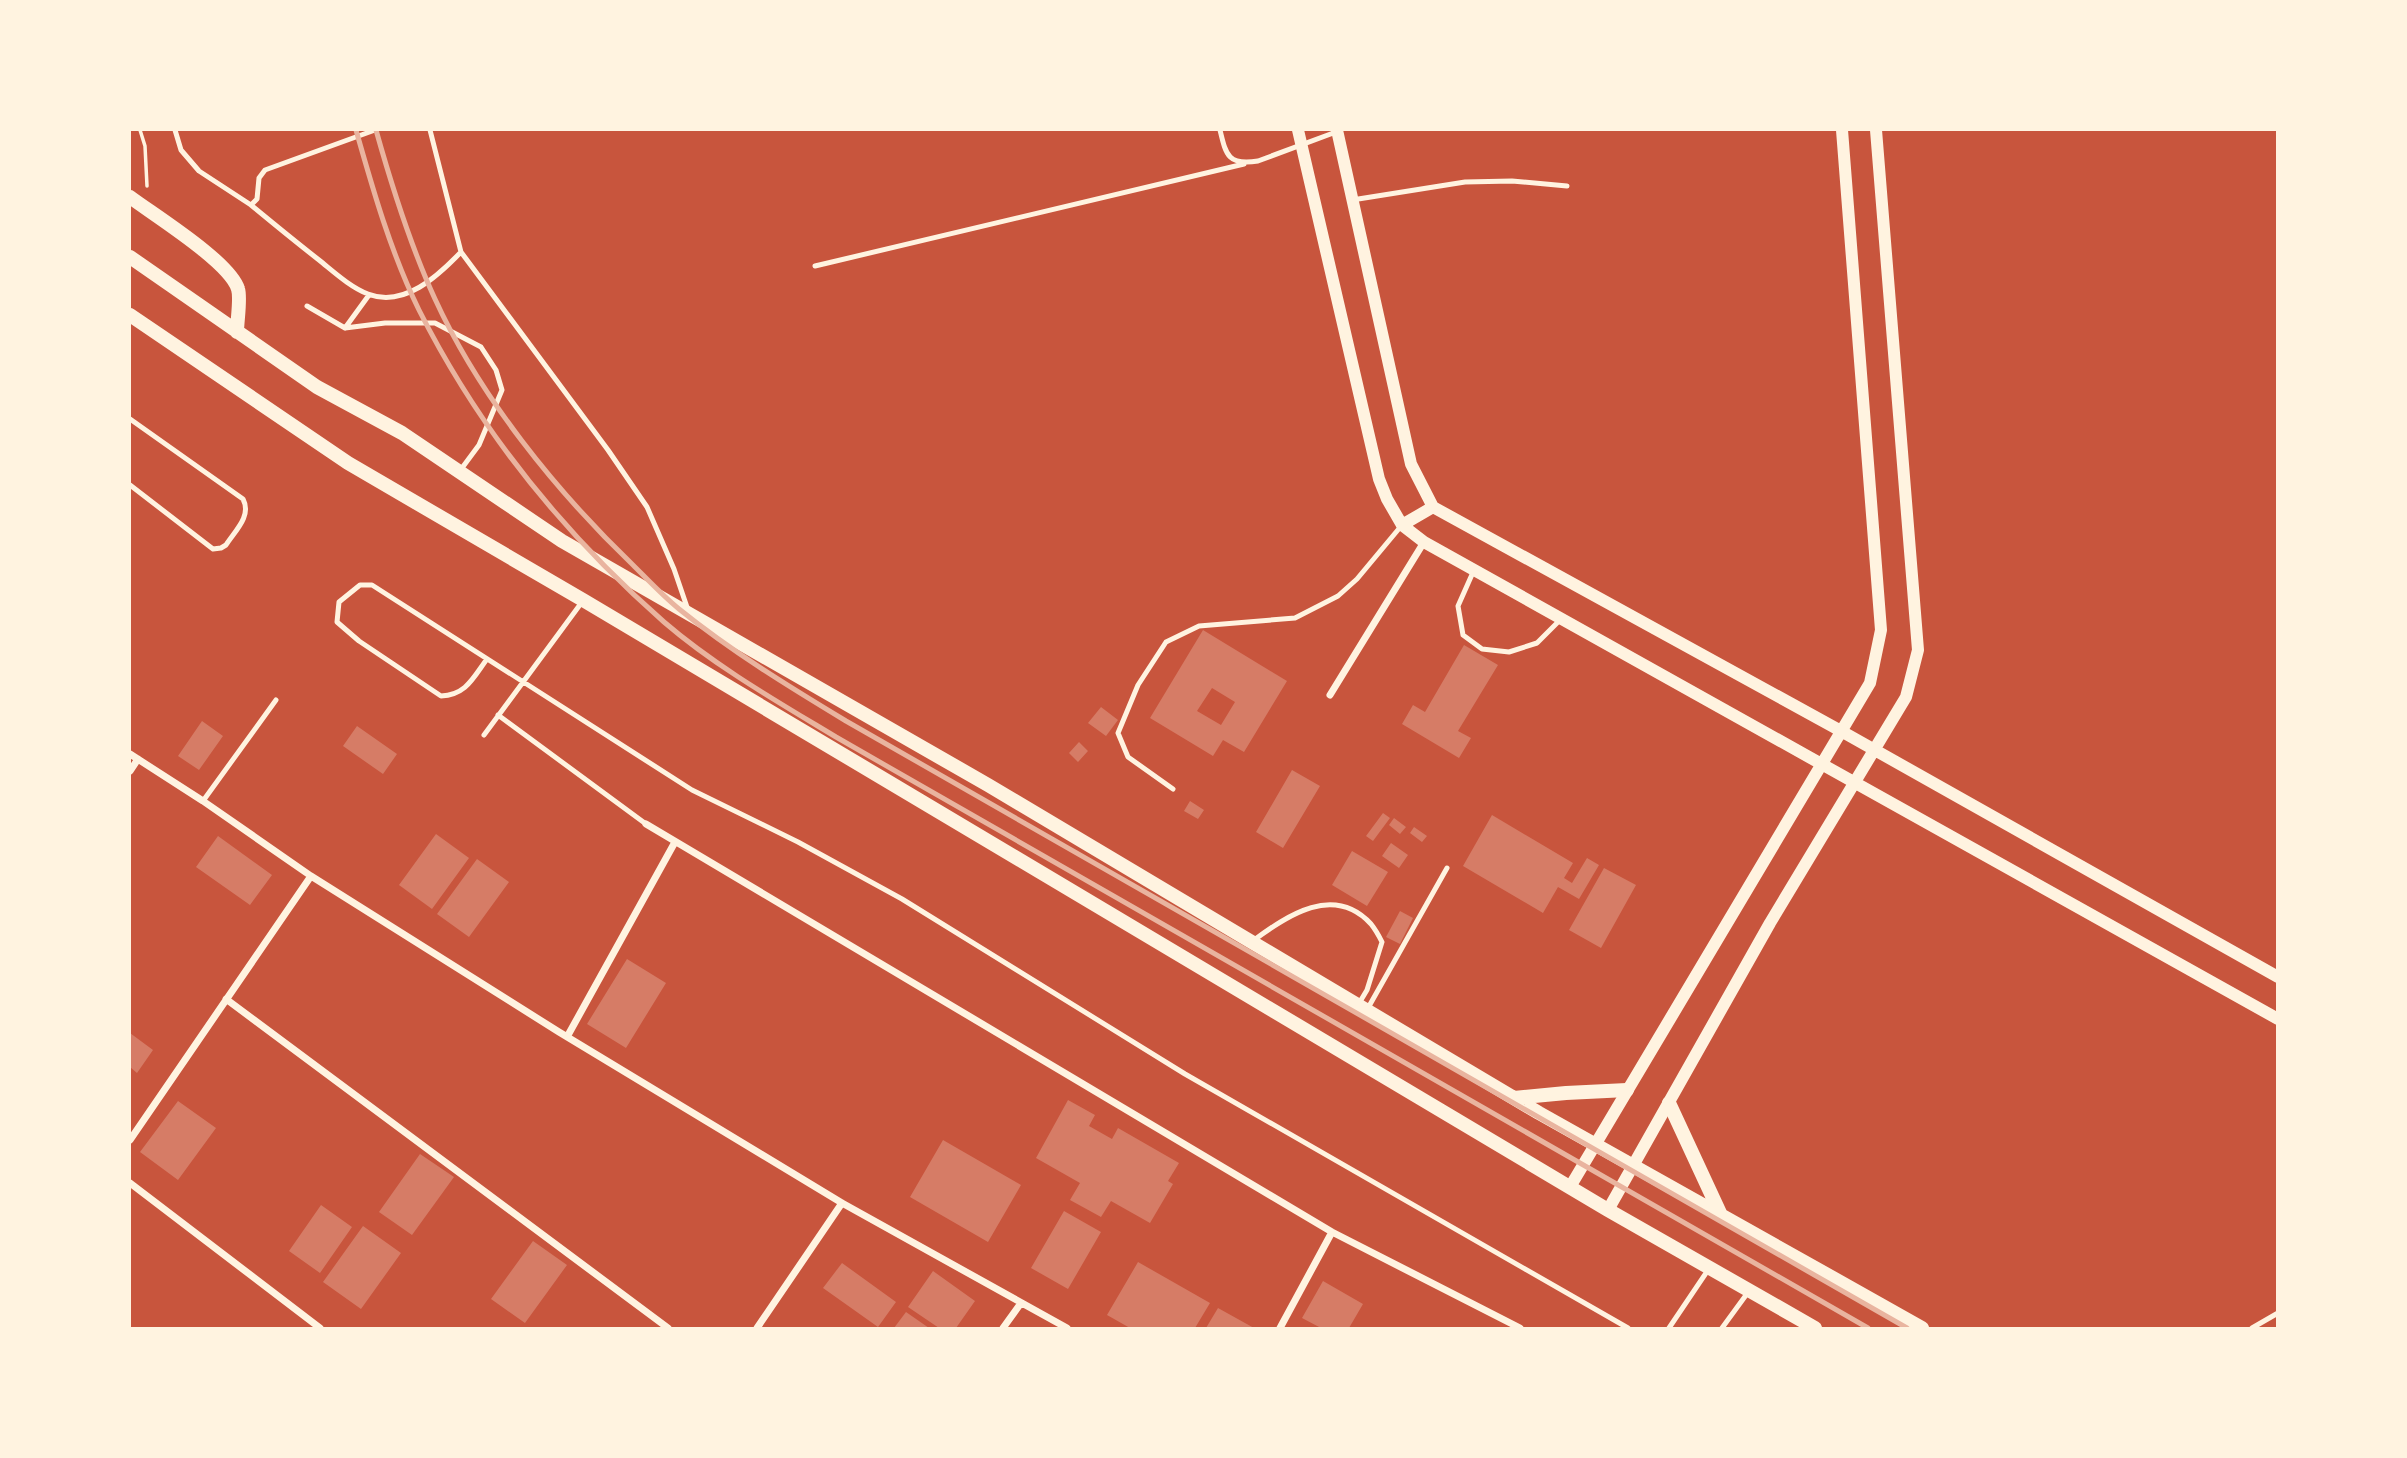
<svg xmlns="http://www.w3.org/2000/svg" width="2407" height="1458" font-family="'Public Sans',sans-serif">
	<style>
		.building { fill: #d67c66; fill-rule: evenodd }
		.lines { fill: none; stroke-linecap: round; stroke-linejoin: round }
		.path { stroke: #fff3e0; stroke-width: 3.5 }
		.service { stroke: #fff3e0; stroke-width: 5 }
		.minor { stroke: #fff3e0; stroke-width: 7 }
		.tertiary { stroke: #fff3e0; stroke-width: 12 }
		.secondary { stroke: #fff3e0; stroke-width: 14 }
		.rail { stroke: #e9b49f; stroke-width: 5 }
	</style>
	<rect width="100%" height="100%" fill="#c8553d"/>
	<path class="building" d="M 1203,630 L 1287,681 L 1244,752 L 1223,740 L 1213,756 L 1150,718 ZM 1212,688 L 1235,702 L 1221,725 L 1197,711 Z
		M 1464,645 L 1498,665 L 1458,731 L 1471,738 L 1459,758 L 1402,724 L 1413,705 L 1425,712 Z
		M 1101,707 L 1118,720 L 1106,736 L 1088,723 Z
		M 202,721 L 223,736 L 199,770 L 178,756 Z
		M 357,726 L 397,754 L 383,774 L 343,746 Z
		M 1079,742 L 1088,751 L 1078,762 L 1069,753 Z
		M 1292,770 L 1320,786 L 1283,848 L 1256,832 Z
		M 1190,801 L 1204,810 L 1198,819 L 1184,811 Z
		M 1383,813 L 1390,818 L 1373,841 L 1366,836 Z
		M 1492,815 L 1573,863 L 1564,878 L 1572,883 L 1587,858 L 1599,865 L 1579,899 L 1558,887 L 1543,913 L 1463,866 Z
		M 1394,818 L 1406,827 L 1400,834 L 1389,825 Z
		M 1414,827 L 1427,836 L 1422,842 L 1410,833 Z
		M 436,834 L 469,858 L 432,909 L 399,885 Z
		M 218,836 L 272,875 L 250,905 L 196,867 Z
		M 1391,843 L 1408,855 L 1399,868 L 1382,856 Z
		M 1352,851 L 1388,872 L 1367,906 L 1332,885 Z
		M 477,859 L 509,882 L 469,937 L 437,914 Z
		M 1604,868 L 1636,885 L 1601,948 L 1569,930 Z
		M 1400,911 L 1413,918 L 1400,944 L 1386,937 Z
		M 627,959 L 666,983 L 626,1048 L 587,1024 Z
		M 130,1033 L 153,1050 L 137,1073 L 130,1067 Z
		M 1068,1100 L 1095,1115 L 1089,1126 L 1112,1139 L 1118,1128 L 1179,1163 L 1168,1181 L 1173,1184 L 1150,1223 L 1111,1201 L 1101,1217 L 1070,1200 L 1080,1183 L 1036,1158 Z
		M 178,1101 L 216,1128 L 178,1180 L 140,1152 Z
		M 943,1140 L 1021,1185 L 988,1242 L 910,1197 Z
		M 420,1154 L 454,1177 L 412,1235 L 379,1212 Z
		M 321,1205 L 352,1227 L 320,1273 L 289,1251 Z
		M 1064,1211 L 1101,1232 L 1068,1289 L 1031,1268 Z
		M 363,1226 L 401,1253 L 361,1309 L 323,1282 Z
		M 533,1241 L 567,1265 L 525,1323 L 491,1299 Z
		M 1138,1262 L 1210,1303 L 1195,1328 L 1130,1328 L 1107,1315 Z
		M 842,1263 L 896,1302 L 878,1327 L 823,1288 Z
		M 933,1271 L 975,1301 L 956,1328 L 939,1328 L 908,1307 Z
		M 1323,1281 L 1363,1304 L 1349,1328 L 1321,1328 L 1302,1318 Z
		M 1218,1308 L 1254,1328 L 1206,1328 Z
		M 906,1312 L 929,1328 L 894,1328 Z"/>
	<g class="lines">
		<path class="path" d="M 140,130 L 145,146 L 147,186"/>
		<path class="service" d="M 175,130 L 181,150 L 199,171 L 251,205 L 257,199 L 259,178 L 265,170 L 375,130
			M 1220,130 C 1226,155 1228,166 1258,161 L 1336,132
			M 1352,200 L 1465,182 L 1512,181 L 1567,186
			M 251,205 C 274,224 296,242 319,260 C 334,272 350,287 368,294 C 404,308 438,276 461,252 L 430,130
			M 461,252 L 608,450 L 647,507 L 674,569 L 688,610
			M 815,266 L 1244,164
			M 307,306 L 345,328 L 385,323 L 435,323 L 481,347 L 496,370 L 502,390 L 479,445 L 459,472
			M 345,328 L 369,295
			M 130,419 L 243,499 C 252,516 235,531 226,545 L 221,548 L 213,549 L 130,485
			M 1474,570 L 1458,606 L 1463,635 L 1482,649 L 1509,652 L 1537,643 L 1560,620
			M 487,659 C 473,678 466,695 441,696 L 359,641 L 337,622 L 339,602 L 360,585 L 372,585 L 692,790 L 798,842 L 902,899 L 1185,1074 L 1628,1328
			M 498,715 L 646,824
			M 484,735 L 582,602
			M 1173,789 L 1128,757 L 1118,733 L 1138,685 L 1166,642 L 1199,626 L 1295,618 L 1338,596 L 1357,579 L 1402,525
			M 203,801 L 276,700
			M 1254,940 C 1288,915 1334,884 1371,924 C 1375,929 1379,936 1382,942 L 1367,990 L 1358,1005
			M 1368,1008 L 1447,868
			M 1669,1328 L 1708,1270
			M 1722,1328 L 1749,1291
			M 2252,1328 L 2278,1313"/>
		<path class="minor" d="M 1330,695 L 1424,542
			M 130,754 L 203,801 L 311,876 L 559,1032 L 842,1203 L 1067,1328
			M 130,771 L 138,759
			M 646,824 L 1332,1232 L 1520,1328
			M 226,999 L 668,1328
			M 567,1037 L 675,842
			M 130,1140 L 311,876
			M 130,1183 L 320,1328
			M 757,1328 L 842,1203
			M 1003,1328 L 1021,1303
			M 1280,1328 L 1332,1232"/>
		<path class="tertiary" d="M 1298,130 L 1379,479 L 1387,499 L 1402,525 L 1424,542 L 2278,1019
			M 1337,130 L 1411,464 L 1433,507 L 1841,731 L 2278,977
			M 1402,525 L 1433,507
			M 1570,1187 L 1870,683 L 1881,630 L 1842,130
			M 1608,1210 L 1770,923 L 1906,697 L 1918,650 L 1876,130"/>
		<path class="secondary" d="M 130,197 C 154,215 230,262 238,289 C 241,298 237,321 237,332
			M 130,257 L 317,387 L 402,433 L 562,541 L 988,785 L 1539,1113 L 1922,1328
			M 130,315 L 348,463 L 583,600 L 1608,1210 L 1815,1328
			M 1514,1098 L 1566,1093 L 1627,1090
			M 1669,1103 L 1720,1213"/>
		<path class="rail" d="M 356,130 C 373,190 391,253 419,310 C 479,429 564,534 664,622 C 715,666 778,702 836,737 L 1868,1328
			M 376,130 C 392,187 410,245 435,299 C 480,397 556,491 633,565 C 648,580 663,596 679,609 C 731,651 788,686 846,721 L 1907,1328"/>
	</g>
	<rect width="2407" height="1458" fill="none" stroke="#fff3e0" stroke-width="262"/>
</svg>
